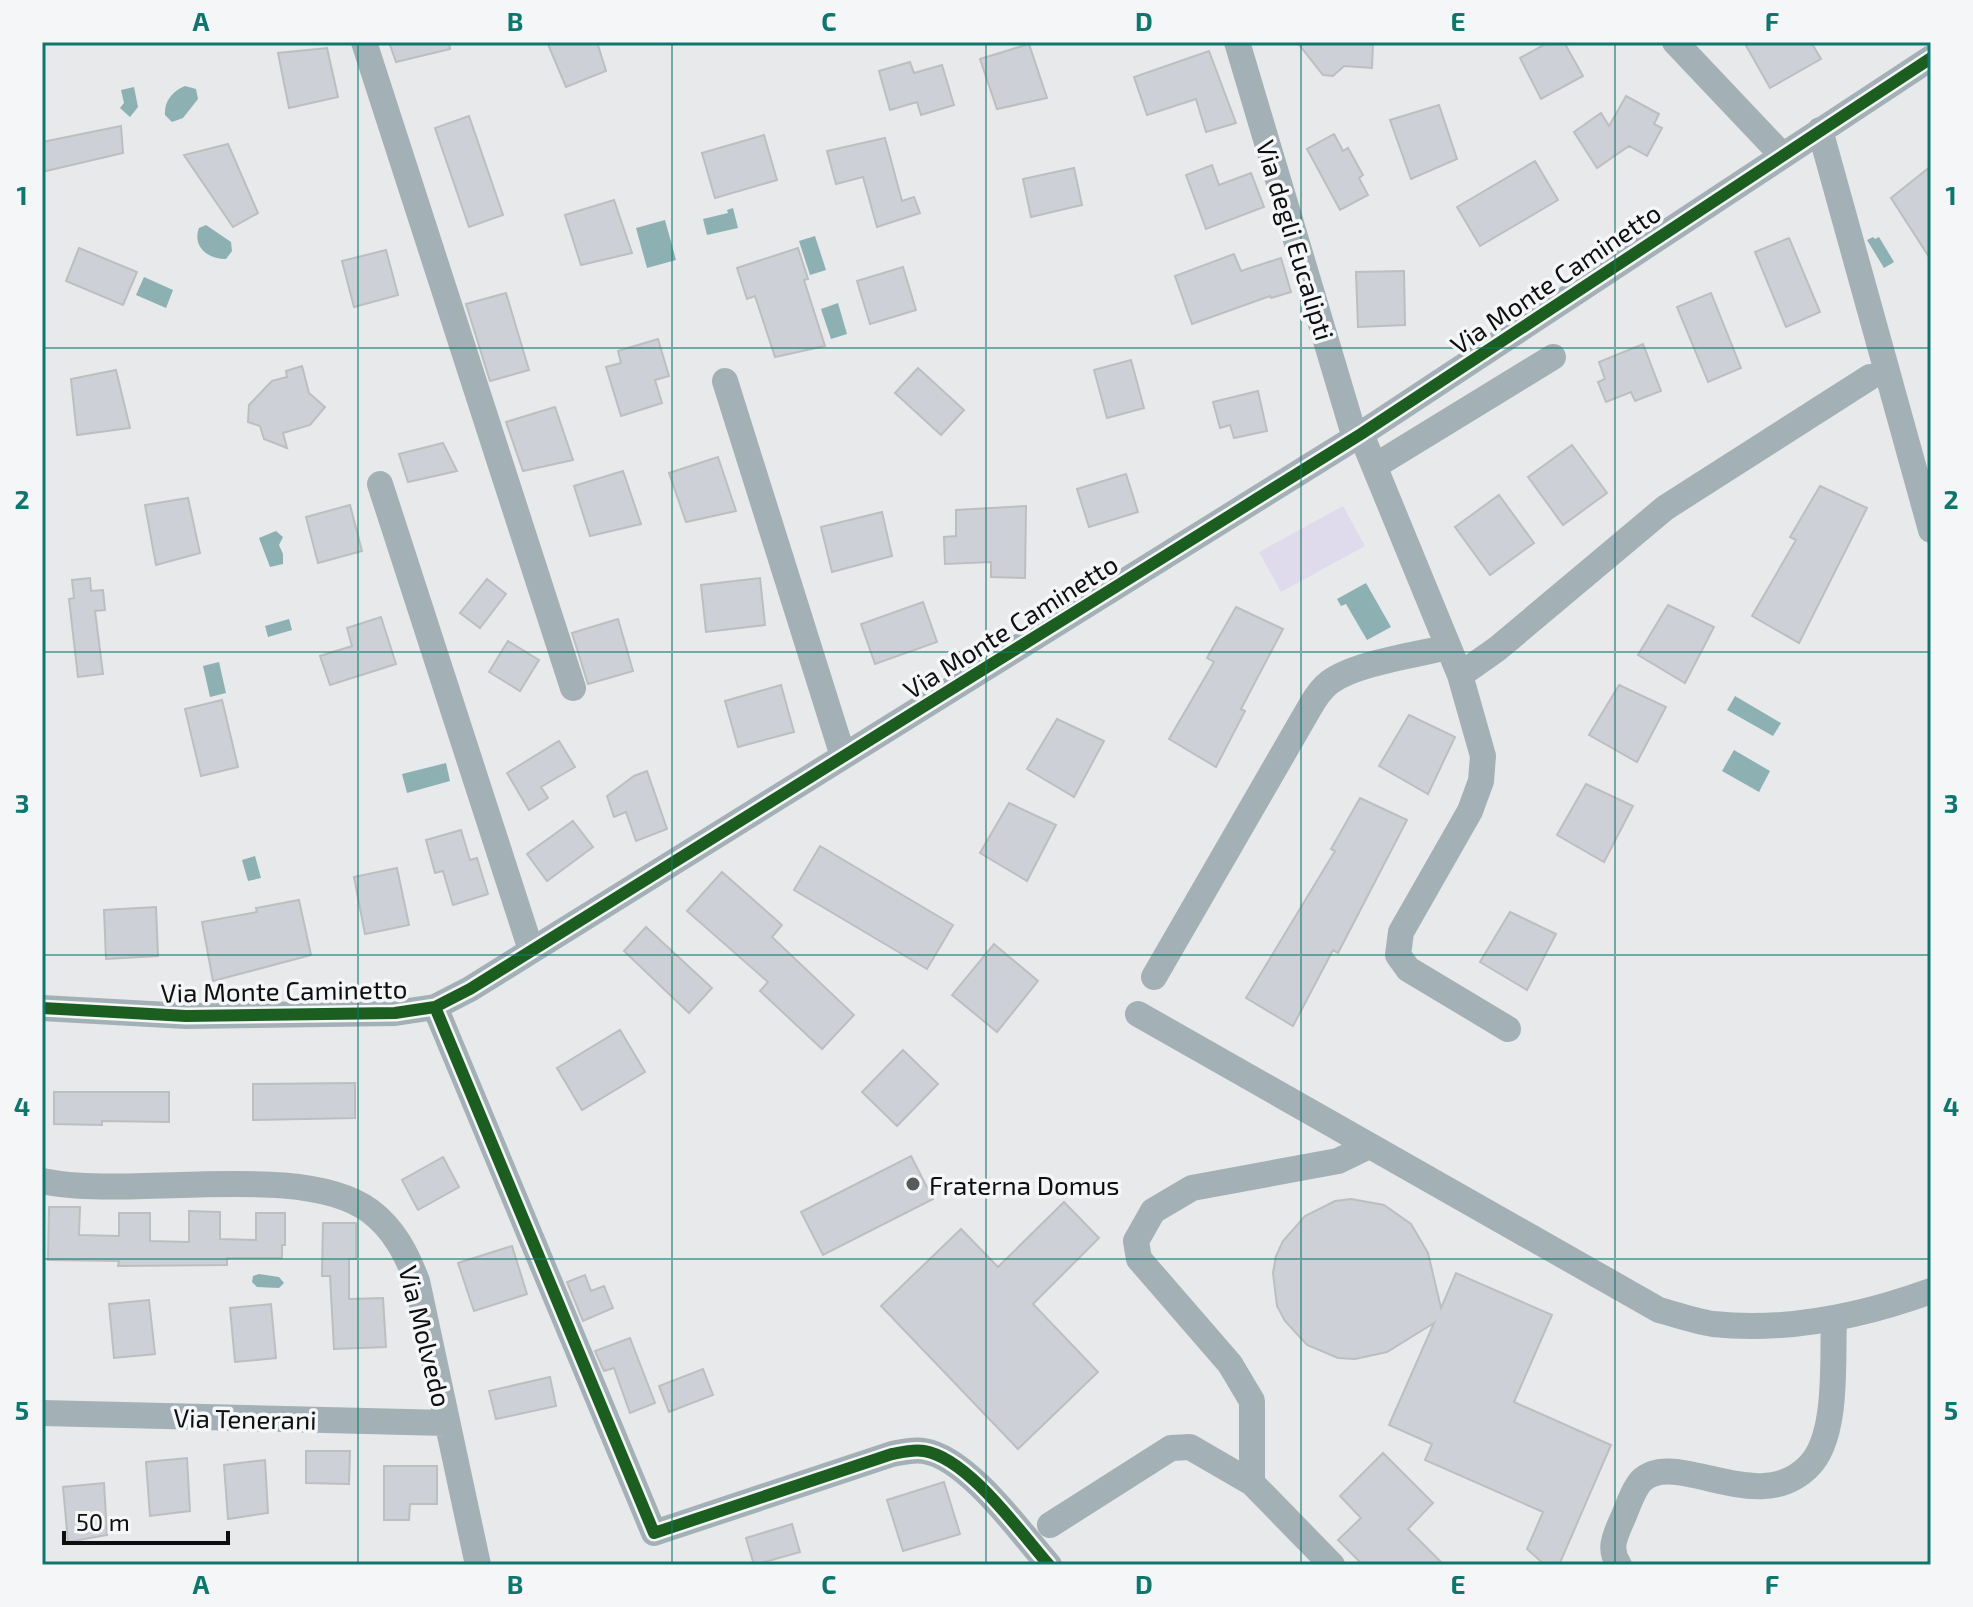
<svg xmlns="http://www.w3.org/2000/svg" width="1973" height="1607" font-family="'Exo 2',sans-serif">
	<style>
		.green { fill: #e0daed }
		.water { fill: #8db0b3 }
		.building { fill: #ced0d7; stroke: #bdbebf; stroke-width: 2 }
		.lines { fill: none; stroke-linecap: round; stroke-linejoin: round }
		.minor { stroke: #a3b0b5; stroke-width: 26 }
		.cycleway-casing { stroke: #f4f6f8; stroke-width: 17 }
		.cycleway { stroke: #1b5e20; stroke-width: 12 }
		.grid { fill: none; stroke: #0f766e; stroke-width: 2; stroke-opacity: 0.55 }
		.poi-dot { fill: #595b5b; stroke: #f4f6f8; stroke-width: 3 }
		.labels { text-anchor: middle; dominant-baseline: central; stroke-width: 7; stroke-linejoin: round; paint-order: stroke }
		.street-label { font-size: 26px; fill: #0d0e0e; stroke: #f4f6f8 }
		.poi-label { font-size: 26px; fill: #0d0e0e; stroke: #f4f6f8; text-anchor: start }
		.neatline { fill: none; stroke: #0f766e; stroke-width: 3 }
		.grid-label { font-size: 26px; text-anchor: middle; font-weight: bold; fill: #0f766e }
	</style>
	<rect width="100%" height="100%" fill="#e7e9ea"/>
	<path class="green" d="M 1343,506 L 1365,546 L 1281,592 L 1259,552 Z"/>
	<path class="water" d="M 185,86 L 196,89 L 198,99 L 183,118 L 172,122 L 165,115 C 164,102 172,91 185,86 Z
		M 134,87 L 138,107 L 130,117 L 120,108 L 124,103 L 121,90 Z
		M 733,208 L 738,228 L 707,235 L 703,219 L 728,213 L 727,210 Z
		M 665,220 L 676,260 L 647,268 L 636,228 Z
		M 206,225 L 231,242 L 232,251 L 226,259 C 208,259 192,247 199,228 Z
		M 815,236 L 826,270 L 810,275 L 799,241 Z
		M 1873,237 L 1875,239 L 1879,237 L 1894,262 L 1884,268 L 1867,240 Z
		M 144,277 L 173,290 L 166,308 L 136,295 Z
		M 838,303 L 847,334 L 831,339 L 821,309 Z
		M 276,531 L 283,537 L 279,545 L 283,554 L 283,564 L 270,567 L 259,538 Z
		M 1366,583 L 1391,627 L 1367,640 L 1346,604 L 1341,606 L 1337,599 Z
		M 289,619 L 292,630 L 268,637 L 265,626 Z
		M 219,662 L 226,693 L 210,697 L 203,666 Z
		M 1735,696 L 1781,723 L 1773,736 L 1727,710 Z
		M 1734,750 L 1770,771 L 1759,792 L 1722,771 Z
		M 446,763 L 450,781 L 407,793 L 402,774 Z
		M 255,856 L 261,878 L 248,881 L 242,860 Z
		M 259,1274 L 279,1277 L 284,1283 L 279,1288 L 257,1287 L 252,1282 L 253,1276 Z"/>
	<path class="building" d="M 389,42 L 449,42 L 450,49 L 396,62 Z
		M 547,42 L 597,42 L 606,71 L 566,87 Z
		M 1297,42 L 1373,42 L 1372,68 L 1344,66 L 1333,76 L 1323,75 Z
		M 1549,42 L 1564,42 L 1583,76 L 1541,99 L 1520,58 Z
		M 1744,42 L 1811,42 L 1821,59 L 1770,88 Z
		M 1029,44 L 1047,98 L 997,109 L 980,59 Z
		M 327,48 L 338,97 L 289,108 L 278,53 Z
		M 1209,51 L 1236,123 L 1206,132 L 1196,99 L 1147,115 L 1134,77 Z
		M 910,62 L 914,73 L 942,65 L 954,105 L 921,115 L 917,102 L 890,110 L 879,71 Z
		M 1626,96 L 1659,114 L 1654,124 L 1662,128 L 1647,156 L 1629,146 L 1597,168 L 1574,132 L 1601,113 L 1609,126 Z
		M 1439,105 L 1457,159 L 1411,179 L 1390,120 Z
		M 469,116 L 503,215 L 469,227 L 435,128 Z
		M 121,126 L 123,153 L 42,172 L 42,142 Z
		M 1334,134 L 1343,151 L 1348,148 L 1363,175 L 1359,178 L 1368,195 L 1340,210 L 1307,149 Z
		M 764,135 L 777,180 L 715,198 L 702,153 Z
		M 885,138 L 902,201 L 914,197 L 920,213 L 877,227 L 863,177 L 836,184 L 827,151 Z
		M 228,144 L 258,213 L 233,227 L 184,155 Z
		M 1535,161 L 1558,200 L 1480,246 L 1457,207 Z
		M 1212,165 L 1219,185 L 1251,173 L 1264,207 L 1206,229 L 1186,175 Z
		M 1931,166 L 1931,260 L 1891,198 Z
		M 1074,168 L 1082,205 L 1031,217 L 1023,179 Z
		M 614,200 L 632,253 L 581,265 L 565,215 Z
		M 1789,238 L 1820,312 L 1786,327 L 1755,252 Z
		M 79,248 L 137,272 L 123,305 L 66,281 Z
		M 798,248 L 808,279 L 804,280 L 825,346 L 775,357 L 755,296 L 747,299 L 737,268 Z
		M 386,250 L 398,295 L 354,307 L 342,261 Z
		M 1234,254 L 1241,271 L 1281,258 L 1291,292 L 1271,298 L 1270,296 L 1192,324 L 1175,276 Z
		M 903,267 L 916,310 L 870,324 L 857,281 Z
		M 1404,271 L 1405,325 L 1358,327 L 1356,272 Z
		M 506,293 L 529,370 L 490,381 L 466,304 Z
		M 1711,293 L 1741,368 L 1708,382 L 1677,307 Z
		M 658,339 L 669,376 L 655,380 L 662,403 L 621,416 L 606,367 L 621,363 L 618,351 Z
		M 1643,344 L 1661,391 L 1635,401 L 1631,392 L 1606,402 L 1598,382 L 1605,379 L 1599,362 Z
		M 1131,360 L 1144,408 L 1107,418 L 1094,370 Z
		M 302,366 L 309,393 L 325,407 L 310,425 L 283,433 L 287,448 L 264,439 L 260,426 L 248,422 L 249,405 L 272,381 L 287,377 L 286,371 Z
		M 918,368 L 964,410 L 941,435 L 895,393 Z
		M 116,370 L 130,428 L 77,435 L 71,379 Z
		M 1258,391 L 1267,431 L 1234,438 L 1230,425 L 1220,428 L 1213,402 Z
		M 555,407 L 573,460 L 523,471 L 506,422 Z
		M 443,443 L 457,471 L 408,482 L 399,454 Z
		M 1572,445 L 1607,493 L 1563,525 L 1528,477 Z
		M 718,457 L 736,511 L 686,522 L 669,473 Z
		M 623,471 L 641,524 L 590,536 L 574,486 Z
		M 1126,474 L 1138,512 L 1089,527 L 1077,489 Z
		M 1820,486 L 1867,508 L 1799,643 L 1752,616 L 1796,540 L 1790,537 Z
		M 1499,495 L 1534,543 L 1490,575 L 1455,527 Z
		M 188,498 L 200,553 L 156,565 L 145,505 Z
		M 350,505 L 362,551 L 318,563 L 306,517 Z
		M 1026,506 L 1025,578 L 991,577 L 991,562 L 945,564 L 944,537 L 956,536 L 956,510 Z
		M 882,512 L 892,556 L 832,572 L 821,527 Z
		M 90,578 L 91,591 L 103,590 L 105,610 L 95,611 L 103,674 L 78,677 L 69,599 L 74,598 L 72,580 Z
		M 760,578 L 765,625 L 706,632 L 701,585 Z
		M 487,579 L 506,594 L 480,628 L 460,613 Z
		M 923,602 L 937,642 L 875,664 L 861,624 Z
		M 1668,605 L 1714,627 L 1685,683 L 1638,655 Z
		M 1236,607 L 1283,629 L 1241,709 L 1245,711 L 1216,767 L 1169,739 L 1214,662 L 1207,658 Z
		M 381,617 L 396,664 L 330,685 L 320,656 L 352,646 L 347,628 Z
		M 618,619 L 633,671 L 588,684 L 572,633 Z
		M 508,641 L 539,660 L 520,691 L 489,672 Z
		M 781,685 L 794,732 L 738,747 L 725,701 Z
		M 1619,685 L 1666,707 L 1637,762 L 1589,735 Z
		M 222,700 L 238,767 L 201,776 L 185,709 Z
		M 1409,715 L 1455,737 L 1428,794 L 1379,766 Z
		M 1057,719 L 1104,741 L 1074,797 L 1027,769 Z
		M 559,741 L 575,767 L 541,787 L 548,798 L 529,810 L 507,773 Z
		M 647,771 L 667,829 L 636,841 L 626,812 L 614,817 L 607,796 L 634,776 Z
		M 1586,784 L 1633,806 L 1604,862 L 1557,835 Z
		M 1360,798 L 1407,820 L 1338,953 L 1333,950 L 1293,1026 L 1246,998 L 1335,851 L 1331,849 Z
		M 1009,803 L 1056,825 L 1027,881 L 980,853 Z
		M 573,821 L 593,847 L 547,881 L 527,854 Z
		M 461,830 L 470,860 L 477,858 L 488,894 L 453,905 L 443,871 L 435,873 L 426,840 Z
		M 820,846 L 953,925 L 927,969 L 794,890 Z
		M 397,868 L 409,925 L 365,934 L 354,877 Z
		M 722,872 L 782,925 L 772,937 L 854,1015 L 822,1049 L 760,991 L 768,982 L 687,911 Z
		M 299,900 L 311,955 L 213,981 L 202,922 L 257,912 L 256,908 Z
		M 156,907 L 158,956 L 106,959 L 104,910 Z
		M 1510,912 L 1556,934 L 1527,990 L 1480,962 Z
		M 646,927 L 712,988 L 689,1013 L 624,951 Z
		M 994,944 L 1038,981 L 997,1032 L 952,995 Z
		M 620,1030 L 645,1072 L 582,1110 L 557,1068 Z
		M 903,1050 L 938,1084 L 897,1126 L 862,1092 Z
		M 355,1083 L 355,1118 L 253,1120 L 253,1084 Z
		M 54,1092 L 169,1092 L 169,1122 L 102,1121 L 102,1125 L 54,1124 Z
		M 911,1156 L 933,1199 L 823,1255 L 801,1212 Z
		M 443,1157 L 459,1187 L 418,1210 L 402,1180 Z
		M 1351,1199 L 1384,1205 L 1411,1224 L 1428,1253 L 1441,1308 L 1456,1273 L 1552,1315 L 1514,1402 L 1611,1445 L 1559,1565 L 1545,1565 L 1527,1549 L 1543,1512 L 1425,1460 L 1432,1444 L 1389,1425 L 1434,1323 L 1387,1352 L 1355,1359 L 1338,1358 L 1307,1345 L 1285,1321 L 1277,1306 L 1273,1273 L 1276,1256 L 1283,1241 L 1305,1216 L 1335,1201 Z
		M 1064,1202 L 1099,1238 L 1033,1304 L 1098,1372 L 1018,1449 L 881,1306 L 961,1229 L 998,1267 Z
		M 49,1207 L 80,1207 L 79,1235 L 119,1236 L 119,1213 L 150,1213 L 150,1241 L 189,1242 L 189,1211 L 220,1212 L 220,1239 L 256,1240 L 256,1213 L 285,1213 L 285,1245 L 282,1245 L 282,1258 L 227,1258 L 227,1265 L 118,1266 L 119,1261 L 48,1260 Z
		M 323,1223 L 356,1223 L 356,1259 L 349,1259 L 349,1299 L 383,1298 L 386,1347 L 334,1349 L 330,1276 L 322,1276 Z
		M 512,1246 L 527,1294 L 474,1311 L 458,1263 Z
		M 585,1275 L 591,1291 L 604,1286 L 613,1308 L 583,1321 L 567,1282 Z
		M 149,1300 L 155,1354 L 114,1358 L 109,1304 Z
		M 271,1304 L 276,1358 L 235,1362 L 230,1308 Z
		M 630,1338 L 655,1403 L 630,1413 L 614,1368 L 604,1371 L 595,1351 Z
		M 703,1369 L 713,1395 L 669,1412 L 659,1386 Z
		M 550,1377 L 556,1406 L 496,1419 L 489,1391 Z
		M 306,1451 L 350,1451 L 349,1484 L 306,1483 Z
		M 1383,1453 L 1433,1503 L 1408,1529 L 1444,1565 L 1363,1565 L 1338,1540 L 1361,1518 L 1340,1496 Z
		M 187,1458 L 190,1511 L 150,1516 L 146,1462 Z
		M 265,1460 L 268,1513 L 228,1519 L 224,1465 Z
		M 384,1466 L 437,1466 L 437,1504 L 410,1504 L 409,1520 L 384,1520 Z
		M 944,1482 L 960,1534 L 903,1551 L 887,1500 Z
		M 104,1483 L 107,1535 L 68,1542 L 63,1487 Z
		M 792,1524 L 800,1552 L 754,1565 L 746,1538 Z"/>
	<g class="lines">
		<path class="minor" d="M 364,42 L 573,688
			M 1237,42 L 1355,438
			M 1675,42 L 1782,155
			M 1820,130 L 1931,530
			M 725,381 L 843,756
			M 1361,434 L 1460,675 L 1483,756 L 1481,781 L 1470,811 L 1401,932 L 1398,955 L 1408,969 L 1508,1029
			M 1375,466 L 1553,357
			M 380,484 L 531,950
			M 1460,675 L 1497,649 L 1665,508 L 1870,377
			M 1154,977 L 1310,707 C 1315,698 1322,688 1330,682 C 1356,663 1416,655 1448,647
			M 435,1007 L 654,1533 L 892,1454 C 902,1452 914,1449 924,1451 C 968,1458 1020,1532 1049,1565
			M 42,1008 L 186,1016 L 395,1013 L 435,1007 L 470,989 L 1361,434 L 1931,58
			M 1138,1014 L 1659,1310 C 1677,1315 1695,1321 1713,1324 C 1787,1332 1862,1316 1931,1291
			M 42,1181 C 130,1200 301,1160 370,1211 C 394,1229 406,1253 417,1281 L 478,1565
			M 42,1413 L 447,1423
			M 1252,1483 L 1332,1565
			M 1050,1525 L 1171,1448 L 1190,1447 L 1252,1483 L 1252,1401 L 1230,1364 L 1139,1259 L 1136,1241 L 1153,1211 L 1192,1188 L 1338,1161 L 1369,1146
			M 1619,1565 C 1608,1549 1615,1536 1622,1520 C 1628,1507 1632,1491 1641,1481 C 1675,1447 1758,1519 1809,1466 C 1839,1436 1832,1358 1834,1318"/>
		<g class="cycleway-casing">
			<path id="cycleway" d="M 435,1007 L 654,1533 L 892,1454 C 902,1452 914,1449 924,1451 C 968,1458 1020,1532 1049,1565
				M 42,1008 L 186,1016 L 395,1013 L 435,1007 L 470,989 L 1361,434 L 1931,58"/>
		</g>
		<use href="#cycleway" class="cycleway"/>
	</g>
	<path class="grid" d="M 358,42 L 358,1565M 672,42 L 672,1565M 986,42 L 986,1565M 1301,42 L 1301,1565M 1615,42 L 1615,1565M 42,348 L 1931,348M 42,652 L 1931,652M 42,955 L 1931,955M 42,1259 L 1931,1259"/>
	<circle class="poi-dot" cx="913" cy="1184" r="8"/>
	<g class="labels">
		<g class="street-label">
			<text transform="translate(1296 240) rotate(73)">Via degli Eucalipti</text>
			<text transform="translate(1555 278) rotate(-34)">Via Monte Caminetto</text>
			<text transform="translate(1010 626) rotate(-32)">Via Monte Caminetto</text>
			<text transform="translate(284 990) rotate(-1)">Via Monte Caminetto</text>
			<text transform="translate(426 1336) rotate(76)">Via Molvedo</text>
			<text transform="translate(245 1418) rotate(1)">Via Tenerani</text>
		</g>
		<g class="poi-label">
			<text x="929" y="1184">Fraterna Domus</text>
		</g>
	</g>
	<rect width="1973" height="1607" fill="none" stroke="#f4f6f8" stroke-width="88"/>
	<path d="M64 1531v12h164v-12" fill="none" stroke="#0d0e0e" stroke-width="4"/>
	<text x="76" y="1531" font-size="24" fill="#0d0e0e" stroke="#f4f6f8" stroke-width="6" paint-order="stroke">50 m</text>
	<rect x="44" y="44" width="1885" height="1519" class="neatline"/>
	<g class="grid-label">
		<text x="201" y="31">A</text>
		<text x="515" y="31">B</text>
		<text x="829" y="31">C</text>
		<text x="1144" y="31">D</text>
		<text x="1458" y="31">E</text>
		<text x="1772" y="31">F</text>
		<text x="22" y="205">1</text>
		<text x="1951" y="205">1</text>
		<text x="22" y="509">2</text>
		<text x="1951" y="509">2</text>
		<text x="22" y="813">3</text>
		<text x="1951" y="813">3</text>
		<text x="22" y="1116">4</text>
		<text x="1951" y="1116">4</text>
		<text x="22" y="1420">5</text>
		<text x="1951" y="1420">5</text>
		<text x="201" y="1594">A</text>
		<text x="515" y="1594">B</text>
		<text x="829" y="1594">C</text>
		<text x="1144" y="1594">D</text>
		<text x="1458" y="1594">E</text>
		<text x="1772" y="1594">F</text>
	</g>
</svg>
